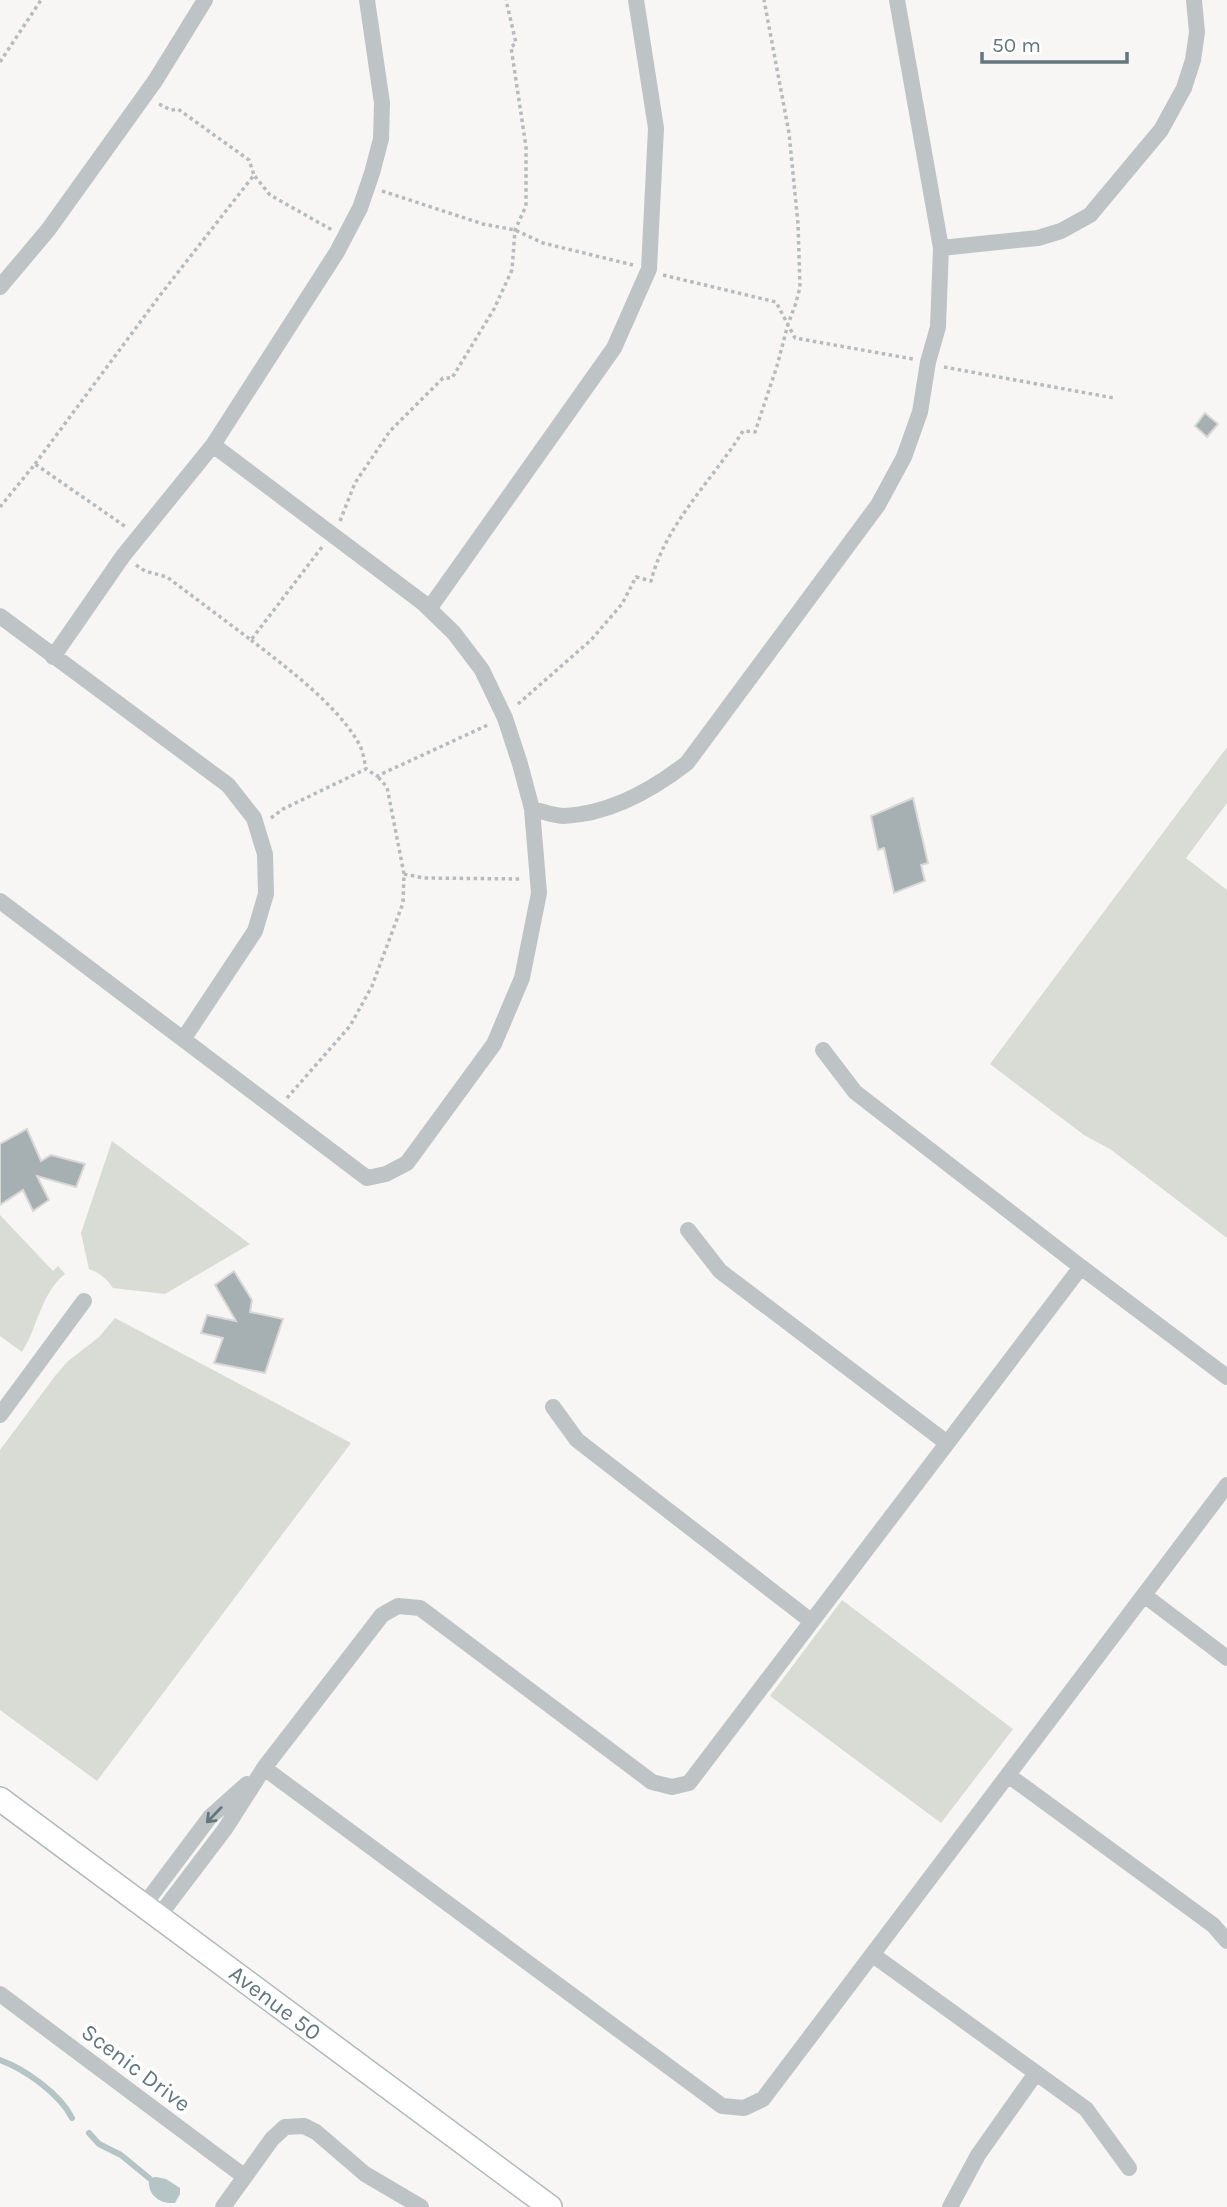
<svg xmlns="http://www.w3.org/2000/svg" width="1227" height="2207" font-family="Karla,sans-serif">
	<style>
		.green { fill: #d8dcd4 }
		.water { fill: #b5c4c5 }
		.lines { fill: none; stroke-linecap: round; stroke-linejoin: round }
		.stream { stroke: #b5c4c5; stroke-width: 6 }
		.building { fill: #a6b0b3; stroke: #d9d8d7; stroke-width: 2 }
		.secondary-casing { stroke: #b1b8bb; stroke-width: 26 }
		.path { stroke: #b7bbbd; stroke-width: 3.5; stroke-dasharray: 3.5 3.5; stroke-linecap: butt }
		.street { stroke: #bec4c6; stroke-width: 16 }
		.secondary { stroke: #fff; stroke-width: 23 }
		.oneway { stroke: #64777d }
		.labels { text-anchor: middle; dominant-baseline: central; stroke-width: 7; stroke-linejoin: round; paint-order: stroke }
		.street-label { font-size: 23px; fill: #64777d; stroke: #fff }
	</style>
	<rect width="100%" height="100%" fill="#f7f6f4"/>
	<path class="green" d="M 1227,747 L 1227,803 L 1186,858 L 1227,890 L 1227,1238 L 1110,1149 L 1084,1135 L 990,1064 Z
		M 112,1141 L 250,1244 L 165,1294 L 113,1288 C 106,1278 100,1273 89,1269 L 81,1233 Z
		M 0,1215 L 53,1271 L 58,1266 L 65,1274 C 41,1293 38,1327 22,1352 L 0,1336 Z
		M 115,1318 L 351,1443 L 97,1781 L 0,1710 L 0,1450 L 55,1376 L 67,1362 L 99,1337 Z
		M 842,1600 L 1013,1729 L 941,1823 L 770,1696 Z"/>
	<path class="water" d="M 156,2177 L 166,2179 L 180,2188 L 180,2194 L 175,2203 C 159,2204 147,2195 149,2178 Z"/>
	<g class="lines">
		<path class="stream" d="M 0,2060 C 25,2069 60,2094 72,2118
			M 89,2133 L 99,2144 L 121,2155 L 149,2178"/>
	</g>
	<path class="building" d="M 1205,413 L 1218,424 L 1207,437 L 1195,426 Z
		M 913,798 L 928,863 L 921,865 L 925,881 L 894,893 L 884,848 L 878,850 L 871,816 Z
		M 27,1129 L 41,1161 L 51,1155 L 85,1164 L 76,1187 L 37,1176 L 49,1200 L 33,1211 L 23,1190 L 0,1205 L 0,1144 Z
		M 234,1271 L 252,1300 L 250,1312 L 283,1319 L 265,1373 L 214,1363 L 223,1338 L 201,1333 L 207,1315 L 236,1321 L 215,1285 Z"/>
	<g class="lines">
		<g class="secondary-casing">
			<path id="secondary" d="M 0,1799 L 550,2207"/>
		</g>
		<path class="path" d="M 0,62 L 41,0
			M 159,104 L 171,110 L 178,109 L 249,160 L 254,175
			M 382,191 L 483,224 L 515,230 L 543,243 L 633,265
			M 663,275 L 776,302 L 795,338 L 913,359
			M 944,367 L 1114,398
			M 35,464 L 161,294 L 254,175 L 270,195 L 332,230
			M 0,507 L 35,464 L 126,527
			M 340,521 L 355,483 L 390,431 L 443,378 L 452,378 L 494,309 L 512,270 L 515,230 L 526,206 L 526,147 L 511,47 L 516,43 L 506,0
			M 136,565 L 145,571 L 167,577 L 251,640 L 322,547
			M 251,640 C 286,667 336,704 358,742 C 363,750 364,760 366,768
			M 518,704 L 591,640 L 622,604 L 636,577 L 651,581 C 666,523 712,481 743,431 L 755,432 L 777,366 L 788,324 L 796,303 L 800,287 L 798,224 L 789,133 L 764,0
			M 271,818 L 283,809 L 366,769 L 377,776 L 490,724
			M 404,874 L 424,878 L 521,879
			M 287,1098 L 350,1026 L 372,986 L 403,903 L 404,874 L 387,787 L 377,776"/>
		<path class="street" d="M 941,248 L 1038,238 L 1061,231 L 1090,215 L 1161,130 L 1184,88 L 1193,60 L 1197,32 L 1194,0
			M 0,287 L 48,230 L 155,81 L 205,0
			M 429,609 L 614,348 L 649,269 L 656,128 L 636,0
			M 0,616 L 228,785 L 254,818 L 265,854 L 266,894 L 255,931 L 184,1038
			M 53,657 L 123,556 L 213,445 L 337,252 L 360,208 L 372,173 L 381,139 L 382,103 L 367,0
			M 532,809 C 542,811 554,816 564,816 C 610,814 651,791 687,763 L 878,505 L 904,457 L 920,412 L 928,362 L 938,327 L 941,248 L 897,0
			M 0,901 L 367,1178 L 386,1174 L 407,1163 L 494,1044 L 522,978 L 539,893 L 532,809 L 520,764 L 505,718 L 482,670 L 454,633 L 422,602 L 213,445
			M 823,1050 L 855,1092 L 1081,1267
			M 688,1230 L 720,1271 L 947,1443
			M 553,1407 L 577,1440 L 811,1621
			M 0,1415 L 84,1301
			M 1144,1595 L 1227,1658
			M 264,1768 L 722,2106 L 744,2108 L 763,2099 L 1227,1485
			M 1008,1775 L 1213,1925 L 1227,1941
			M 144,1905 L 210,1817 L 247,1784
			M 159,1916 L 225,1829 L 264,1768 L 382,1615 L 398,1606 L 420,1608 L 652,1782 L 672,1787 L 689,1783 L 1081,1267 L 1227,1377
			M 873,1955 L 1086,2109 L 1129,2168
			M 0,1994 L 245,2177
			M 223,2207 L 272,2139 L 285,2127 L 304,2126 L 316,2132 L 365,2174 L 421,2207
			M 950,2207 L 978,2155 L 1036,2073"/>
		<use href="#secondary" class="secondary"/>
	</g>
	<defs><path id="oneway-shaft" d="M-6 0H5M1.5-3L5.5 0L1.5 3" fill="none" stroke-width="1.6" stroke-linecap="round" stroke-linejoin="round" transform="scale(1.75)"/></defs>
	<use class="oneway" href="#oneway-shaft" transform="translate(214 1815) rotate(134)"/>
	<g class="labels">
		<g class="street-label">
			<text transform="translate(275 2003) rotate(37)">Avenue 50</text>
			<text transform="translate(136 2068) rotate(37)">Scenic Drive</text>
		</g>
	</g>
	<path d="M982 52v10h145v-10" fill="none" stroke="#64777d" stroke-width="3.5"/>
	<text x="992" y="52" font-size="21" fill="#64777d" stroke="#ffffff" stroke-width="5" paint-order="stroke">50 m</text>
</svg>
